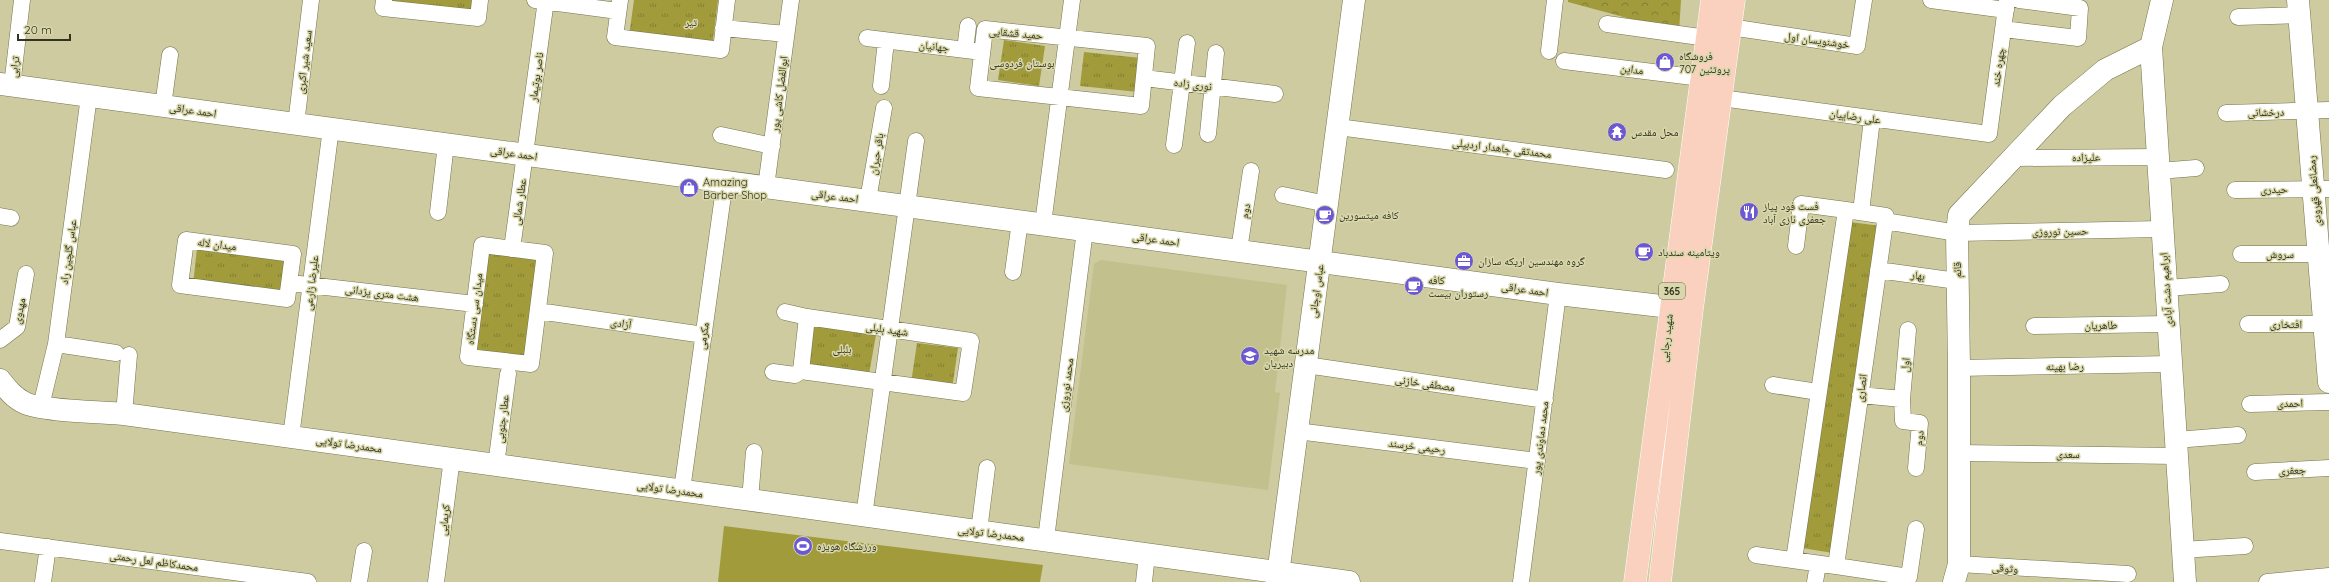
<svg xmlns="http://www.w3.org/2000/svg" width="2329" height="582" font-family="Quicksand,'Noto Naskh Arabic',sans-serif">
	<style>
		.built { fill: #c2c08d }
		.grass { fill: url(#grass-tufts) }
		.forest { fill: url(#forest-crowns) }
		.garden { fill: #a19b3c }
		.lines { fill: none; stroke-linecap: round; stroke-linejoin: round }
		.street-casing { stroke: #75734b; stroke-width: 17 }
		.secondary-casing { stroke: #75734b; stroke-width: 23 }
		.primary-casing { stroke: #fff; stroke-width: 23 }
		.street { stroke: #fff; stroke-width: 16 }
		.secondary { stroke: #fff; stroke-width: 22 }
		.primary { stroke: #fad1bf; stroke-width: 22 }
		.labels { text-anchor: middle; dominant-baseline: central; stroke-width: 3; stroke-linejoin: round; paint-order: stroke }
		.shield { fill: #d9d8ac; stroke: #65644b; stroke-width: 1 }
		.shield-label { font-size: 10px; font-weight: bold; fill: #333321 }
		.park-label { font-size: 11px; fill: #383720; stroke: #d9d8ac }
		.street-label { font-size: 11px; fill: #333321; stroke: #d9d8ac }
		.poi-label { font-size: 11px; fill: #333321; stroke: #d9d8ac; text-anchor: start }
	</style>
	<defs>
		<pattern id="grass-tufts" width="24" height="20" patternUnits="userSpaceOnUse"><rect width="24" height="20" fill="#a19b3c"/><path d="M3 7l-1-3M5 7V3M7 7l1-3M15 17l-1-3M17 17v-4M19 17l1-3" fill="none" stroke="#847f32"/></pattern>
		<pattern id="forest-crowns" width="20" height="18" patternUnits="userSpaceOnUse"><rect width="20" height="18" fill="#a19b3c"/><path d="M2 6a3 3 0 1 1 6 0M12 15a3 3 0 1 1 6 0" fill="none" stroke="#847f32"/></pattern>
	</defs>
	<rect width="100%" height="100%" fill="#cdcb9f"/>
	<path class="built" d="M 1101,260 L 1287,285 L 1275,392 L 1280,393 L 1268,490 L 1069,464 L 1094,264 Z"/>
	<path class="grass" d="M 393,0 L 475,0 L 474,14 L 392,7 Z
		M 634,0 L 718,0 L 712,47 L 629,36 Z
		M 1004,40 L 1045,46 L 1039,86 L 998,80 Z
		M 1084,52 L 1141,58 L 1138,92 L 1080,86 Z
		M 1850,222 L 1881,226 L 1833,553 L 1802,548 Z
		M 197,248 L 287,258 L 282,295 L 193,285 Z
		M 486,250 L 541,257 L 528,359 L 473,353 Z
		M 814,325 L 876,335 L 869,374 L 808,364 Z
		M 917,343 L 958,348 L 952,389 L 911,383 Z"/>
	<path class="forest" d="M 1568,0 L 1681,0 L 1679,32 L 1568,2 Z"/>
	<path class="garden" d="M 724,526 L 1043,565 L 1040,582 L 718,582 Z"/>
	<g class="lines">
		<g class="street-casing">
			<path id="street" d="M 384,0 L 383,8 L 478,18 L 480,0
				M 535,0 L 618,11
				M 620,0 L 615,37 L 721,50 L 727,0
				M 1931,0 L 2006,10
				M 2238,17 L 2300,15
				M 1607,24 L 1707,38
				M 1730,27 L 1857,46 L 1864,0
				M 723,28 L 786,34
				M 985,29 L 1147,46 L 1141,106 L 978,88 Z
				M 2003,29 L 2078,38 L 2080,8 L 2019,0
				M 867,38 L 982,52
				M 965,50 L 968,26
				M 1549,51 L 1555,0
				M 1564,61 L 1701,78
				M 1144,78 L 1275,94
				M 12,86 L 22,0
				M 881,86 L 886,41
				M 1721,98 L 1989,134 L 2007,0
				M 163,106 L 170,55
				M 2226,113 L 2329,110
				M 296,124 L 311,0
				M 1338,127 L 1666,170
				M 1208,134 L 1216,53
				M 721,135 L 772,146
				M 1174,145 L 1187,43
				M 2015,158 L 2158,157
				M 2159,171 L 2196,168
				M 766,187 L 791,0
				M 2235,190 L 2329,189
				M 1283,195 L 1327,204
				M 868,200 L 884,108
				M 438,212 L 446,144
				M 1861,212 L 1872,119
				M 0,216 L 11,218
				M 1885,221 L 1957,233 L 2162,229
				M 1043,224 L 1072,0
				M 186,240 L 293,254 L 287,299 L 180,285 Z
				M 482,245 L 545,253 L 531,364 L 468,357 Z
				M 1796,246 L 1801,204 L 1846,210
				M 512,249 L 546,0
				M 1239,250 L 1251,171
				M 2241,254 L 2329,254
				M 1878,270 L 1957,281
				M 1013,272 L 1020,221
				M 299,284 L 475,304
				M 2166,288 L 2221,284
				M 538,311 L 704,335
				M 785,312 L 807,317
				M 807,317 L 971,341 L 963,393 L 801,371 Z
				M 2248,324 L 2324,324
				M 2034,326 L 2169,324
				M 1908,330 L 1902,399 L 1903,421 L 1920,423 L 1916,468
				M 0,340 L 17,327 L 26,274
				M 56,344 L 116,353
				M 1306,365 L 1545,400
				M 1959,368 L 2171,364
				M 773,372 L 795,375 L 801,371
				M 1773,385 L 1818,392
				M 1860,395 L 1902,399
				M 2250,404 L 2329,402
				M 41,406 L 56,344 L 89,96
				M 124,414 L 129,355
				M 1297,431 L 1537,461
				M 291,437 L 331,128
				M 2176,440 L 2238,435
				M 1959,453 L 2176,456
				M 496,465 L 508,374
				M 2255,472 L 2329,468
				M 682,490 L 725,181
				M 750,500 L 754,452
				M 864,516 L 916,141
				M 979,531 L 987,468
				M 1046,539 L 1085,230
				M 0,541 L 308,582
				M 2182,550 L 2245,546
				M 1756,555 C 1783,559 1809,562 1836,566 L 1886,216 L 1846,210 L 1794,560
				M 1959,564 L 2128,574
				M 1836,566 L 1909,577 L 1916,529
				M 43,582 L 48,547
				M 359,582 L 364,551
				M 436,582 L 452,458
				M 1144,582 L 1147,554
				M 1521,582 L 1558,294
				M 1815,582 L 1818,564
				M 2267,582 L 2329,576"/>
		</g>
		<g class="secondary-casing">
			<path id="secondary" d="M 2162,0 L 2151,47 L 2185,582
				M 2298,0 L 2329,382
				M 0,84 L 1558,294 L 1670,307
				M 0,380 C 7,389 14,398 25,403 C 41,411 102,412 124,414 L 1349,582
				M 1277,582 L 1354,0
				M 1954,582 L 1959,564 L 1959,368 L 1957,233 L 1959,215 L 2062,106 L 2105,70 L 2151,47"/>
		</g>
		<g class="primary-casing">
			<path id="primary" d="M 1635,582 L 1712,0
				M 1660,582 L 1692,309 L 1734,0"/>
		</g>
		<use href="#street" class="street"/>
		<use href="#secondary" class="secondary"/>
		<use href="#primary" class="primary"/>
	</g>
	<defs>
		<g id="shop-disc" transform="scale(1)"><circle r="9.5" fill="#6b58d2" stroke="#d9d8ac"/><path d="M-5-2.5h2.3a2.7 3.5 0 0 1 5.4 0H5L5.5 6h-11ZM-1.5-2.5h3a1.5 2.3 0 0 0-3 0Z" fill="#fff"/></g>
		<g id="temple-disc" transform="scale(1)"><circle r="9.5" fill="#6b58d2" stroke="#d9d8ac"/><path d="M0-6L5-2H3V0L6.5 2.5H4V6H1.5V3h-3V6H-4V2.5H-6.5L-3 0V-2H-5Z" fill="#fff"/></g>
		<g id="restaurant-disc" transform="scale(1)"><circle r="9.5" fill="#6b58d2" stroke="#d9d8ac"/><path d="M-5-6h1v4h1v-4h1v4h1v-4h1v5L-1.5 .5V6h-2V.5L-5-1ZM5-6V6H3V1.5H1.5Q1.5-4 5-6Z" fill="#fff"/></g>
		<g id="cafe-disc" transform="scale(1)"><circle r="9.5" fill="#6b58d2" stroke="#d9d8ac"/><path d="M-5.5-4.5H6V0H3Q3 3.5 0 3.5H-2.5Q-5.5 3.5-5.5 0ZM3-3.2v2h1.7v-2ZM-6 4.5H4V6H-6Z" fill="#fff"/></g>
		<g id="office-disc" transform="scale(1)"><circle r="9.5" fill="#6b58d2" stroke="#d9d8ac"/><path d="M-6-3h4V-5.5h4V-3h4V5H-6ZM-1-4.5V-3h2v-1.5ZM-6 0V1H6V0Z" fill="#fff"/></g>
		<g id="school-disc" transform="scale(1)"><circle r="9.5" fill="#6b58d2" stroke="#d9d8ac"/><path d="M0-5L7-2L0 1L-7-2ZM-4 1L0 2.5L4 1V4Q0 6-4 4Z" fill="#fff"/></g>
		<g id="stadium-disc" transform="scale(1)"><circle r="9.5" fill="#6b58d2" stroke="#d9d8ac"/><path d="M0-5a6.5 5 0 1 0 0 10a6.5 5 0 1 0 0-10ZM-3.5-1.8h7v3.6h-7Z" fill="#fff"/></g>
	</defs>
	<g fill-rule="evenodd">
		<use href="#shop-disc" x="1665" y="62"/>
		<use href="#temple-disc" x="1617" y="132"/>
		<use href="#shop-disc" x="689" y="188"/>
		<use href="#restaurant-disc" x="1749" y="212"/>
		<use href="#cafe-disc" x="1325" y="215"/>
		<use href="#cafe-disc" x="1644" y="252"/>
		<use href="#office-disc" x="1464" y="261"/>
		<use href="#cafe-disc" x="1414" y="286"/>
		<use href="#school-disc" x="1250" y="356"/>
		<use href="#stadium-disc" x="803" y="546"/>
	</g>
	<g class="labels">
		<rect class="shield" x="1659" y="283" width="26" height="16" rx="3"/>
		<g class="shield-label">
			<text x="1672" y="291">365</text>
		</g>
		<g class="park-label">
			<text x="691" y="22">تیر</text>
			<text x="1022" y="63">بوستان فردوسی</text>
			<text x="842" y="349">بلبلی</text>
		</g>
		<g class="street-label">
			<text transform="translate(1016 33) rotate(5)">حمید قشقایی</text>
			<text transform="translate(1817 40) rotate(8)">خوشنویسان اول</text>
			<text transform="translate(934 46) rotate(6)">جهانیان</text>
			<text transform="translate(304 62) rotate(-83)">سعید شیر اکبری</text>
			<text transform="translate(14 67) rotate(-83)">ترابی</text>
			<text transform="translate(1998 67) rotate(-82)">چهره خند</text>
			<text transform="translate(1632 69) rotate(7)">مداین</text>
			<text transform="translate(536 77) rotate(-82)">ناصر بوتیمار</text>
			<text transform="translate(1193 84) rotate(7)">نوری زاده</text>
			<text transform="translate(779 94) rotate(-83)">ابوالفضل کاشی پور</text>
			<text transform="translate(193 110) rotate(8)">احمد عراقی</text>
			<text transform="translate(2266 112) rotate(-1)">درخشانی</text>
			<text transform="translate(1855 116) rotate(8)">علی رضاییان</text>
			<text transform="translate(1502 148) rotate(7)">محمدتقی جاهدار اردبیلی</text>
			<text transform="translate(514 153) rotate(8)">احمد عراقی</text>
			<text transform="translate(876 154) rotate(-80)">باقر حیران</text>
			<text transform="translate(2086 157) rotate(-1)">علیزاده</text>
			<text transform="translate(2274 189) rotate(-1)">حیدری</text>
			<text transform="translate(2314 191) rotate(-95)">رمضانعلی قهرودی</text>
			<text transform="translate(835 196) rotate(7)">احمد عراقی</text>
			<text transform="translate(519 202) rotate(-82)">عطار شمالی</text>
			<text transform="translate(1245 211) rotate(-81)">دوم</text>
			<text transform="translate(2060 231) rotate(-1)">حسین نوروزی</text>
			<text transform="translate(1156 239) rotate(8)">احمد عراقی</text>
			<text transform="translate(217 244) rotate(7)">میدان لاله</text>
			<text transform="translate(68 252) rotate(-82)">عباس گلچین راد</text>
			<text x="2280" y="254">سروش</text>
			<text transform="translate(1957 270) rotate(-91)">قائم</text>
			<text transform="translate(1918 275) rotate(8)">بهار</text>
			<text transform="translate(311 283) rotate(-83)">علیرضا زارعی</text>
			<text transform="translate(1525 289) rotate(8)">احمد عراقی</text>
			<text transform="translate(2166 290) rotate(-94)">ابراهیم دشت آبادی</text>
			<text transform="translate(1316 291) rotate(-82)">عباس اوجانی</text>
			<text transform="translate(382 293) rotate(7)">هشت متری یزدانی</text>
			<text transform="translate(474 309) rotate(-83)">میدان سی دستگاه</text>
			<text transform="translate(19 311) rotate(-78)">مهدوی</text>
			<text transform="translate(621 323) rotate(8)">آزادی</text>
			<text x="2286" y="324">افتخاری</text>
			<text transform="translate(2101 325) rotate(-1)">طاهریان</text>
			<text transform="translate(887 329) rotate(8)">شهید بلبلی</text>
			<text transform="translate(703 336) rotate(-82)">مکرمی</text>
			<text transform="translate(1666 338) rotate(-83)">شهید رجایی</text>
			<text transform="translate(1905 365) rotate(-85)">اول</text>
			<text transform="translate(2065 366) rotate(-1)">رضا بهینه</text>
			<text transform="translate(1425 383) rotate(8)">مصطفی خازنی</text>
			<text transform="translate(1066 385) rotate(-83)">محمد نوروزی</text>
			<text transform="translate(1861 388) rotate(-82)">انصاری</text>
			<text transform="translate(2290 403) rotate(-1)">احمدی</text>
			<text transform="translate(502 419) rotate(-83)">عطار جنوبی</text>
			<text transform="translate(1540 438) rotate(-83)">محمد دماوندی پور</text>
			<text transform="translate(1919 438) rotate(-84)">دوم</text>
			<text transform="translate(349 444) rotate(8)">محمدرضا تولایی</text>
			<text transform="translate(1417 446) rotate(7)">رحیمی خرسند</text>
			<text transform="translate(2068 454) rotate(1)">سعدی</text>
			<text transform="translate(2292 470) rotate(-3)">جعفری</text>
			<text transform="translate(670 489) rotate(8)">محمدرضا تولایی</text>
			<text transform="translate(444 520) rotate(-83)">کریمایی</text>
			<text transform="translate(991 533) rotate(7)">محمدرضا تولایی</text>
			<text transform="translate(154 561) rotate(8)">محمدکاظم لعل رحمتی</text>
			<text transform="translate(2005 568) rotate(4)">وثوقی</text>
		</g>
		<g class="poi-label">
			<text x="1679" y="56">فروشگاه<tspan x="1679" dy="13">پروتئین 707</tspan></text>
			<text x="1631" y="132">محل مقدس</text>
			<text x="703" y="182">Amazing<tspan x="703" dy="13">Barber Shop</tspan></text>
			<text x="1763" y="206">فست فود پیاز<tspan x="1763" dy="13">جعفری نازی آباد</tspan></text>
			<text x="1339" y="215">کافه میتسورین</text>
			<text x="1658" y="252">ویتامینه سندباد</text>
			<text x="1478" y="261">گروه مهندسین اریکه سازان</text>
			<text x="1428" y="280">کافه<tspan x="1428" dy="13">رستوران بیست</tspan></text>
			<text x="1264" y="350">مدرسه شهید<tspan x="1264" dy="13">دبیریان</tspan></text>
			<text x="817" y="546">ورزشگاه هویزه</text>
		</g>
	</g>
	<path d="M18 34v6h52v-6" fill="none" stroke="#333321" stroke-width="2"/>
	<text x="24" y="34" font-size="12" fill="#333321" stroke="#d9d8ac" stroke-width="3" paint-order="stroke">20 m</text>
</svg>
